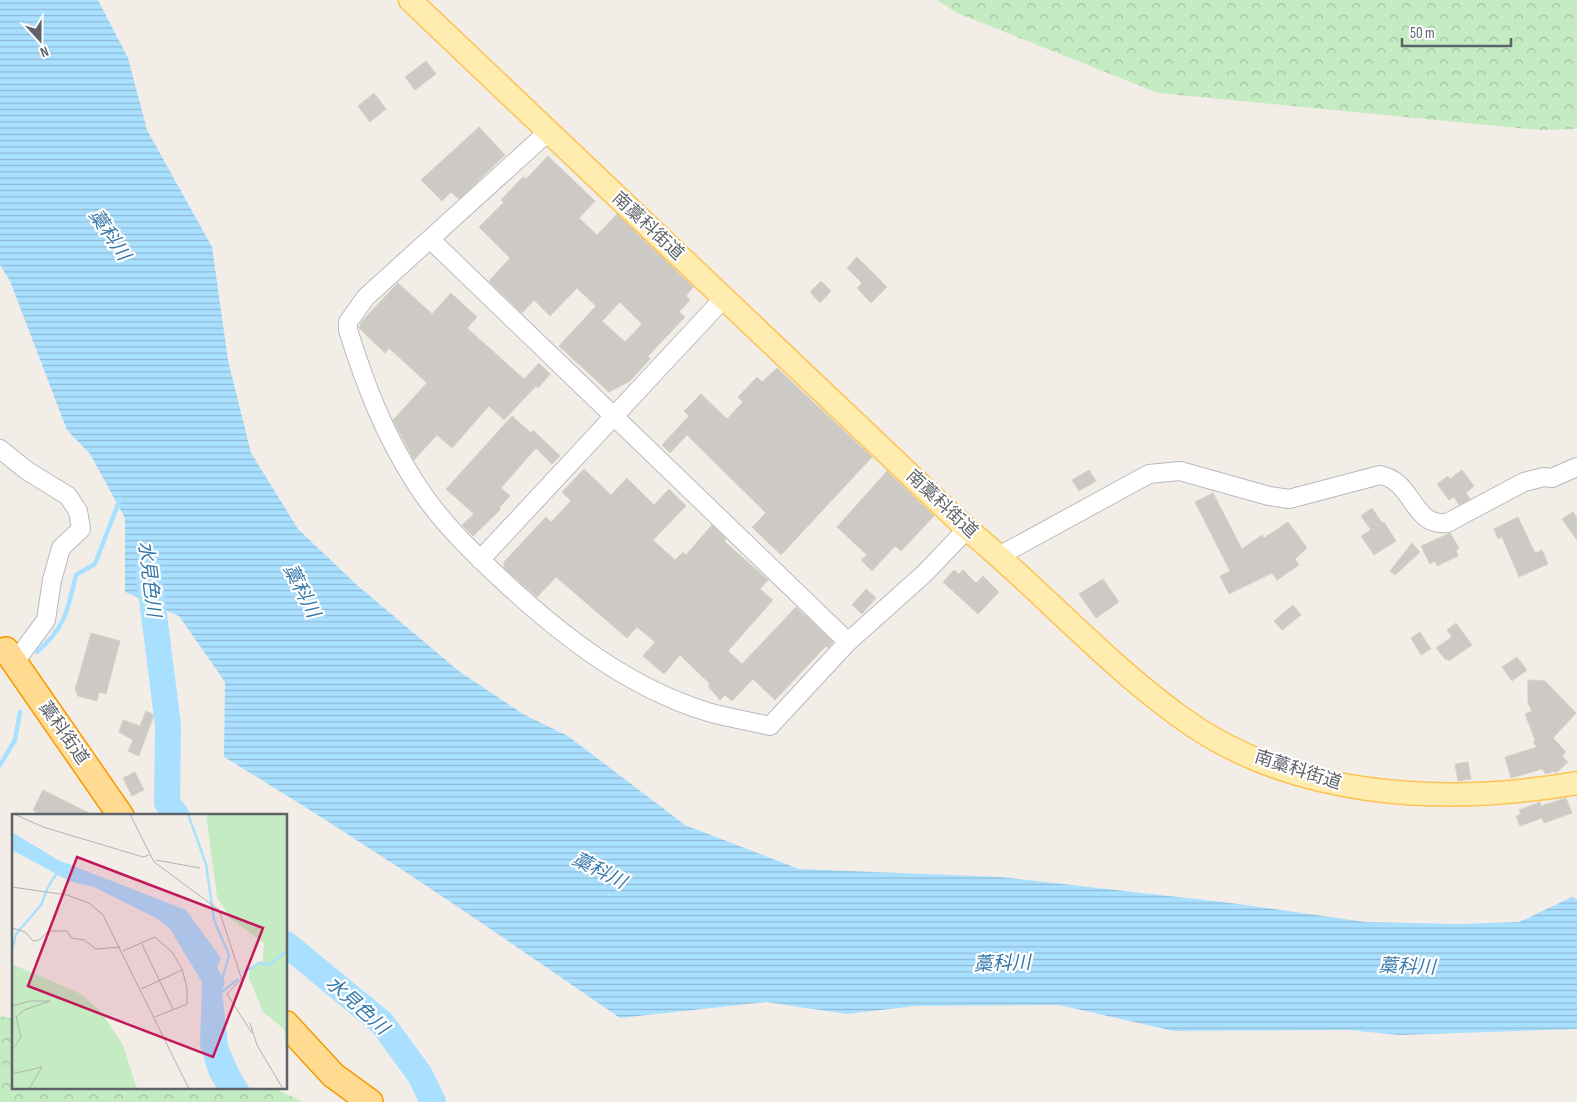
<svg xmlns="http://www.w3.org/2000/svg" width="1577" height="1102" font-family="'Sofia Sans Condensed','Noto Sans JP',sans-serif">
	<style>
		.forest { fill: url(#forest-crowns) }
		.water { fill: url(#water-rules) }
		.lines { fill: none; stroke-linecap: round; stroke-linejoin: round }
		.stream { stroke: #aae0ff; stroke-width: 4.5 }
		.river { stroke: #aae0ff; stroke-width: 26 }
		.building { fill: #cdc9c4; stroke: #d7d0c4; fill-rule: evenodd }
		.minor-casing { stroke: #b7babf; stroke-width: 20 }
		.major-casing { stroke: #fec253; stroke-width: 25 }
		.highway-casing { stroke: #f99900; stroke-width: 28 }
		.minor { stroke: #fff; stroke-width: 18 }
		.major { stroke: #ffecaf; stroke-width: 22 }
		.highway { stroke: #ffdb91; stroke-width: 25 }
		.labels { text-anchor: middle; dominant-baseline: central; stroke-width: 4.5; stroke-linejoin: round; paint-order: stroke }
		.street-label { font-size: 18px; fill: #5e6369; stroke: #fff }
		.water-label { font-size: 19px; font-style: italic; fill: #3677a9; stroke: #fff }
		.inset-river { fill: none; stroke: #aae0ff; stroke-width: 2.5 }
		.inset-road { fill: none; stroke: #b3b2b1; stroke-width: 1 }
		.view { fill: #c2185b; fill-opacity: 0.15; stroke: #c2185b; stroke-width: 2.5 }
		.inset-edge { fill: none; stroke: #5e6369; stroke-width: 2.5 }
	</style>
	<defs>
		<pattern id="forest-crowns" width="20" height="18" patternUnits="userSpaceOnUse" patternTransform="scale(1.25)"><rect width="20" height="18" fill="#c5ebc2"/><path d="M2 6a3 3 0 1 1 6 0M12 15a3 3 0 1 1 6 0" fill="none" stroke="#a3c2a2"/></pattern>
		<pattern id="water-rules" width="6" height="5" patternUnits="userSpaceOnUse" patternTransform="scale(1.25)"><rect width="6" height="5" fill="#aae0ff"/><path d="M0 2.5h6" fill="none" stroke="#8eb9d2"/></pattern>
	</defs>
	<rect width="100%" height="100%" fill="#f2eee7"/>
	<path class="forest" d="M 937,0 L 1577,0 L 1577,129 L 1540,130 L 1158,93 L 957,13 Z
		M 0,1016 L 14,1019 L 14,1088 L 274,1088 L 303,1102 L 0,1102 Z"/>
	<path class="water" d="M 0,0 L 98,0 L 128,58 L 147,130 L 212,247 L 228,360 L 251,453 L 298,529 L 358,586 L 460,672 L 523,714 L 568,736 L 685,825 L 799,869 L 1001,877 L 1231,903 L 1366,922 L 1458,924 L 1519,922 L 1572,897 L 1577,899 L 1577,1029 L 1399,1035 L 1349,1030 L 1174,1031 L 1059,1005 L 915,1006 L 847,1014 L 766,1002 L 620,1018 C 490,928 360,839 224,757 L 225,682 L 179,616 L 125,592 L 125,518 L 90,454 L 67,430 L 10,281 L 0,265 Z"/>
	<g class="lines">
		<path class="stream" d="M 37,652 C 66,626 67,612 76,575 L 95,564 L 120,499
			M 0,765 L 15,740 L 20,712"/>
		<path class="river" d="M 148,568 L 168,725 L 167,803 L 177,816
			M 286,944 L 382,1023 L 420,1075 L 433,1102"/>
	</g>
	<path class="building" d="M 426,61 L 436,74 L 415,90 L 405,77 Z
		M 374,93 L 386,109 L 370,122 L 358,106 Z
		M 479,127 L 505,155 L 459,199 L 451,192 L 442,201 L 421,180 Z
		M 548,156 L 595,201 L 579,218 L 597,235 L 617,214 L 693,287 L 686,296 L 690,300 L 679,312 L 685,317 L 648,356 L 650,359 L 630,381 L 609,392 L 559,346 L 596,306 L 577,288 L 550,316 L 534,300 L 522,313 L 489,281 L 510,258 L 479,227 L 504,202 L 501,200 L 523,177 L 526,179 ZM 620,302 L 642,324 L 625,342 L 602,321 Z
		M 857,257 L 887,287 L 871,303 L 857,288 L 862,283 L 847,268 Z
		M 821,281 L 831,291 L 820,303 L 810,292 Z
		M 398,283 L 432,314 L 451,293 L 477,317 L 467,328 L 524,379 L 539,363 L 550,374 L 538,388 L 536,386 L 504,420 L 489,406 L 452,448 L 437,435 L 414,460 L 393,420 L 427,383 L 389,348 L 385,353 L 359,328 L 362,321 Z
		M 777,368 L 872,457 L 781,555 L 752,527 L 766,513 L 687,435 L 670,453 L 662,445 L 689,416 L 684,411 L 701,394 L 727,419 L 743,402 L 738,397 L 757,377 L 762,382 Z
		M 512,416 L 531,433 L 533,430 L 560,456 L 552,464 L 536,448 L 501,488 L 510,496 L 499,508 L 501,509 L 473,536 L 462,525 L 474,514 L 446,489 Z
		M 584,469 L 611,495 L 627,478 L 654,505 L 669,489 L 686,506 L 653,540 L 675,560 L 683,552 L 686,555 L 712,525 L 726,539 L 724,541 L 768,580 L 760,589 L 773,600 L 728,651 L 742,664 L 796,607 L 833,642 L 828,648 L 826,646 L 775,700 L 753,679 L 732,701 L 725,695 L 720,700 L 708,686 L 710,684 L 680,655 L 664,674 L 643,656 L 655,642 L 637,627 L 627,638 L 556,577 L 537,597 L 504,568 L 504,562 L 546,517 L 551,522 L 571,501 L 562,492 Z
		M 1089,470 L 1096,481 L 1079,491 L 1072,480 Z
		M 1462,470 L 1474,486 L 1466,493 L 1470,499 L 1459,505 L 1454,497 L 1449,500 L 1437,484 L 1448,476 L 1450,479 Z
		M 887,471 L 934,516 L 901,551 L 895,546 L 872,571 L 861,560 L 867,555 L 837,527 Z
		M 1213,493 L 1242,549 L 1262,535 L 1264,538 L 1288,522 L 1307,548 L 1295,559 L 1299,565 L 1277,580 L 1272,573 L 1229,594 L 1220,576 L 1230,571 L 1195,502 Z
		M 1372,508 L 1382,523 L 1384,522 L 1396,541 L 1374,555 L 1361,536 L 1371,530 L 1361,516 Z
		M 1573,512 L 1577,518 L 1577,540 L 1562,519 Z
		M 1518,517 L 1535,553 L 1542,550 L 1548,564 L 1519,577 L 1502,537 L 1498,539 L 1494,529 Z
		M 1450,533 L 1459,548 L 1456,550 L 1458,556 L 1437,566 L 1435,561 L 1430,564 L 1421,546 Z
		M 1412,543 L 1420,552 L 1395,575 L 1390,571 Z
		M 954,570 L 959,574 L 963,570 L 976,583 L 983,576 L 999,592 L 978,614 L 943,582 Z
		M 1103,579 L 1119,602 L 1096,618 L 1079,594 Z
		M 866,589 L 876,598 L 862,614 L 852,605 Z
		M 1293,605 L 1301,615 L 1282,630 L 1274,621 Z
		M 1456,623 L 1472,645 L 1449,661 L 1448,659 L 1446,660 L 1436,648 L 1452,637 L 1447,630 Z
		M 1420,632 L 1431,649 L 1421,655 L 1411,638 Z
		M 91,633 L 120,641 L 106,694 L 99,692 L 97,701 L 78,696 L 75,690 Z
		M 1517,657 L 1527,670 L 1512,681 L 1502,667 Z
		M 1528,680 L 1545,681 L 1576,713 L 1553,738 L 1566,752 L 1562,756 L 1568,762 L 1556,773 L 1554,771 L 1546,774 L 1542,769 L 1511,778 L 1505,757 L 1537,747 L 1533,742 L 1535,740 L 1525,714 L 1532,711 L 1528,703 Z
		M 146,711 L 154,715 L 139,756 L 128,751 L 133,740 L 119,732 L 123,720 L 140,726 Z
		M 1468,762 L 1471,779 L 1458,781 L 1455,764 Z
		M 135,772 L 144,790 L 132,796 L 123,778 Z
		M 43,790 L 95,816 L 44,816 L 33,810 Z
		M 1566,798 L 1572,813 L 1544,823 L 1542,818 L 1520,826 L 1516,816 L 1521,814 L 1519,810 L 1540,802 L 1541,806 Z"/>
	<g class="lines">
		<g class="minor-casing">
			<path id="minor" d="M 548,132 L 366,297 L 348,322 L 348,330 C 365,384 384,434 415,482 C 438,519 470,550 502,580 C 562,636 629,688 708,712 C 728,718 750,721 770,726 L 848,642 L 925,573 L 967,529
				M 431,240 L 848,642
				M 0,449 L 26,470 L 68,496 L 78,511 L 81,529 L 61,548 L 52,580 L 46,620 L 15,662
				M 999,556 L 1149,474 L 1180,471 L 1269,496 L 1289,499 L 1380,475 C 1414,481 1412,527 1447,523 L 1524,482 L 1544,477 L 1552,478 L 1577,467
				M 480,560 L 724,298"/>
		</g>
		<g class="major-casing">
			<path id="major" d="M 410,0 L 967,529 C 1040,589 1102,660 1179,716 C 1291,799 1444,806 1577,783"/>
		</g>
		<g class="highway-casing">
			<path id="highway" d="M 6,650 L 121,816
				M 286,1024 L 333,1075 L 370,1102"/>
		</g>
		<use href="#minor" class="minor"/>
		<use href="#major" class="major"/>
		<use href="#highway" class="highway"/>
	</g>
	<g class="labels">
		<g class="street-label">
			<text transform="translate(648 226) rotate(43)">南藁科街道</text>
			<text transform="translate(942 504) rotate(43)">南藁科街道</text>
			<text transform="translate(64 733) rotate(55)">藁科街道</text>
			<text transform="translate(1298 770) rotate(18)">南藁科街道</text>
		</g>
		<g class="water-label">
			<text transform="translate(109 235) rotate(56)">藁科川</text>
			<text transform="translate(149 579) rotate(83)">水見色川</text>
			<text transform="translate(301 591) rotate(63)">藁科川</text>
			<text transform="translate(599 871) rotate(27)">藁科川</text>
			<text transform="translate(1002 964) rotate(-2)">藁科川</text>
			<text transform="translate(1407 967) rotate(2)">藁科川</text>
			<text transform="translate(357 1006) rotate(42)">水見色川</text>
		</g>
	</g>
	<g transform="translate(12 814)">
		<rect width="275" height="275" fill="#f2eee7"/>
		<path d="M 194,0 L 275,0 L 275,250 L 272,215 L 251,198 L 237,164 L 238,156 L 251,146 L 252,129 L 219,105 L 205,83 ZM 0,150 L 69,180 L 89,198 L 111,231 L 125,275 L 0,275 Z" fill="#c5ebc2"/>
		<path d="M 0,18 L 46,46 L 174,96 L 209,144 L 205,153 L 213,168 L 210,177 L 216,231 L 227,257 L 238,275 L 205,275 L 197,261 L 188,231 L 190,168 L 158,115 L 146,105 L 82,73 L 57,67 L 0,36 Z" fill="#aae0ff"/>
		<path class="inset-river" d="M 176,0 L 194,50 L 202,106 L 217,141 L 209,169M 0,137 L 4,120 L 29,91 L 36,73 L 47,56M 231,159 L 247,149 L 257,151 L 275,137M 210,178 L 226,165"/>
		<path class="inset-road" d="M 2,0 L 31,13 L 131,43 L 137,41M 118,0 L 142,48 L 207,96 L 230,166M 144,46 L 188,54M 0,73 L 55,81 L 77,89 L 91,101 L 177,275M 0,114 L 13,118 L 21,127 L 27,126 L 37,117 L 55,117 L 59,124 L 72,126 L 84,135 L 108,133M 130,130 L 161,195M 111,137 L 143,123 L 160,138 L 170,155 L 175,174 L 175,190 L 143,203M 229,165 L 215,180 L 240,219M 129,175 L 170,156M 0,192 L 18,187 L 38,187 L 12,196 L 4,203 L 9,223 L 0,236M 238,209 L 245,231 L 271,275M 0,260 L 30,253 L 17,275"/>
		<path class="view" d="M 65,43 L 251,114 L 201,243 L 16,172 Z"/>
		<rect width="275" height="275" class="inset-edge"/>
	</g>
	<g transform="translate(40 40) rotate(159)" stroke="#ffffff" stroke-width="4" paint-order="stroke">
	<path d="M0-4L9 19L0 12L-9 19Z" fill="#5e6369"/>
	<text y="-8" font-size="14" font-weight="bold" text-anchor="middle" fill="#5e6369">N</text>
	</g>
	<path d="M1402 38v8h109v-8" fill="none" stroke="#5e6369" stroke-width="2.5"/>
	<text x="1410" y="38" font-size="15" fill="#5e6369" stroke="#ffffff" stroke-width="4" paint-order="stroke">50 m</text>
</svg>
